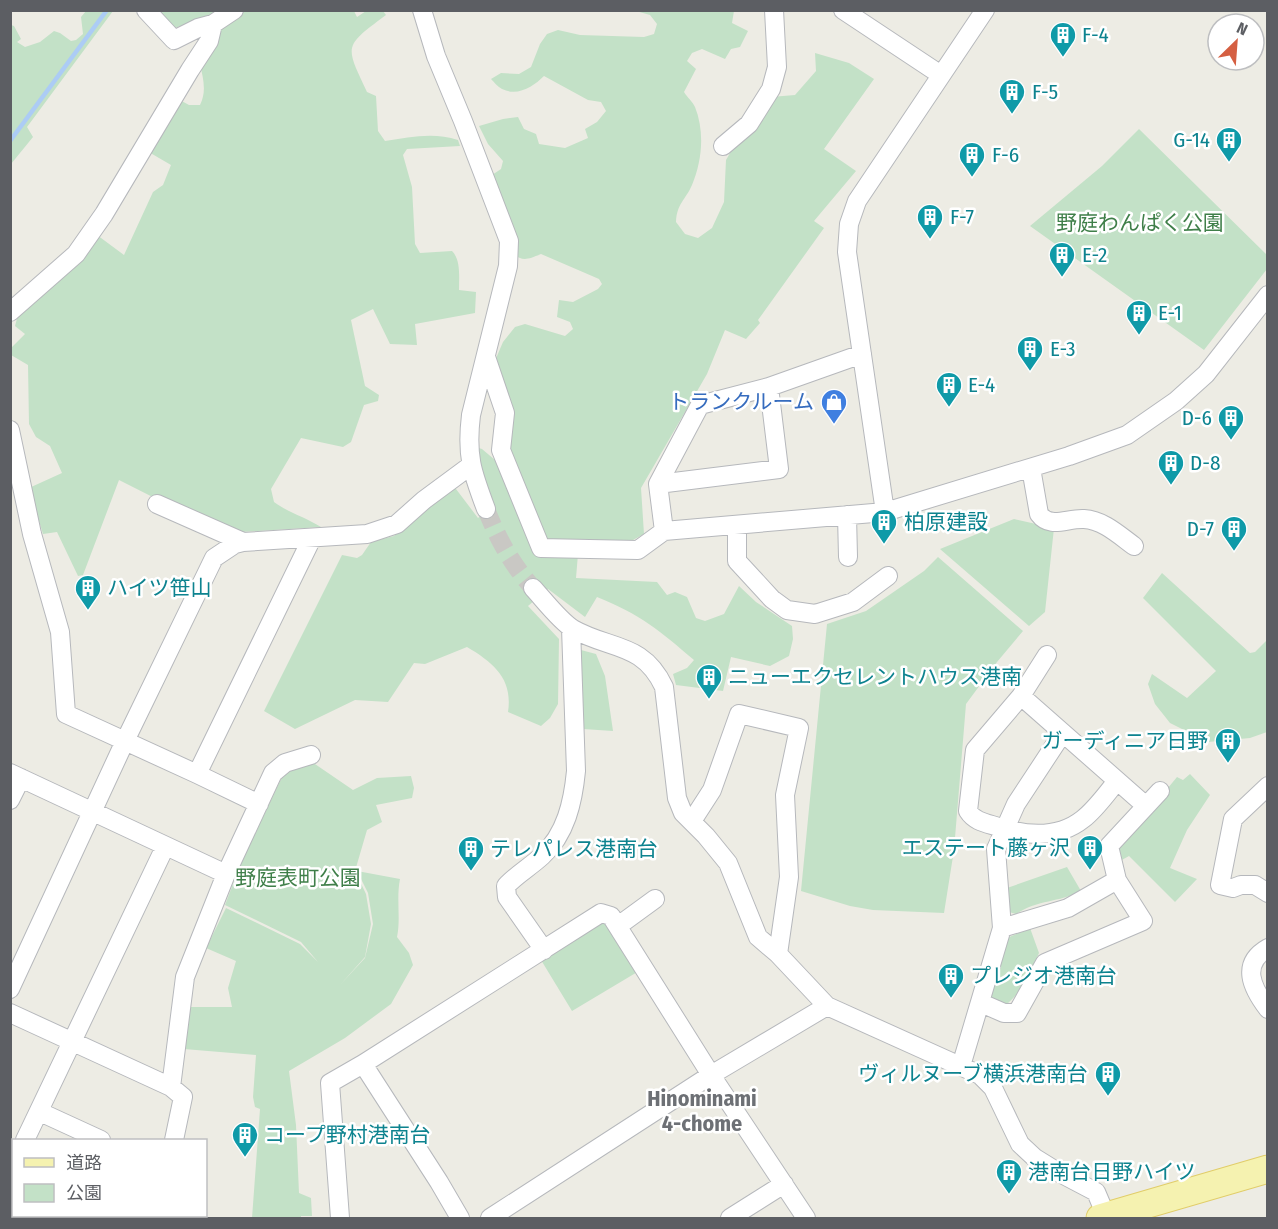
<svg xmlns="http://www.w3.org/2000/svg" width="1278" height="1229" font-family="'Fira Sans Condensed','Noto Sans JP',sans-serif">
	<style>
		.green { fill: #c3e1c7 }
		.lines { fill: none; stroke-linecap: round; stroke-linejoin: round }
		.stream { stroke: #acccf5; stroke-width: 4.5 }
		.street-tunnel { stroke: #c9c8c4; stroke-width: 18; stroke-dasharray: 18 9; stroke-linecap: butt }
		.street-casing { stroke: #b6b8bc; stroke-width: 20 }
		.primary-casing { stroke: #e1cd69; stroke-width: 29 }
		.street { stroke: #fff; stroke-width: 18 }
		.primary { stroke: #f5f2b0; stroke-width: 27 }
		.labels { text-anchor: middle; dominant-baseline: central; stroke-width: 5; stroke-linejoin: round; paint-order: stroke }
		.culture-label { font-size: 21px; fill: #0d838f; stroke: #fff; text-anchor: start }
		.park-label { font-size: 21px; fill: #3f7f49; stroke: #fff }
		.shop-label { font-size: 21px; fill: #366cbe; stroke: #fff; text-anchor: end }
		.neighbourhood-label { font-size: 22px; font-weight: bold; fill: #6d7075; stroke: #fff }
	</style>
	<rect width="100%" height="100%" fill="#edece4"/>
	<path class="green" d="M 86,11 L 113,11 L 27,127 L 33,137 L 11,164 L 11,25 L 14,26 L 21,39 L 17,42 L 25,47 L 40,42 L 54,31 L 60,33 L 71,41 L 76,40 L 83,34 L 81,17 Z
		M 156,11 L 223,11 L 214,17 L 174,28 Z
		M 245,11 L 354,11 L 357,17 L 366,11 L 383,11 L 386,15 C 343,47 345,45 367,92 L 376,96 L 378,131 L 385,141 C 410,137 434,132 458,140 L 460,146 L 407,149 L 403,155 L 412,187 L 415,244 L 420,253 L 452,251 C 461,260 459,277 459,290 L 476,292 L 475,313 L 415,324 L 417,345 L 390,344 L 373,309 L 351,320 L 365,386 L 379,395 L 378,401 L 364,405 L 351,442 L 343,447 L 301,438 L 271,489 L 274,502 C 289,513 305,517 321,527 L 224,533 L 119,480 L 83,575 L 78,576 L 57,532 L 43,534 L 29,488 L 62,473 L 50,446 L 36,437 L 29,424 L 28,365 L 11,355 L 10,349 L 25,334 L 15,326 L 18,315 L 97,235 L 124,255 L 153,192 L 163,185 L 171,165 L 147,151 L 178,99 L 189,105 L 200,105 C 207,91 203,78 200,64 L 223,27 Z
		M 636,11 L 734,11 L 732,23 L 748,31 L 740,47 L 731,49 L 725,59 L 702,49 L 692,53 L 687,61 L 696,69 L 684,92 C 687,97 693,102 695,107 C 705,132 702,161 692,185 C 685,201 677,203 676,222 L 685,234 L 698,238 L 712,228 L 724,202 L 726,160 L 740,136 L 771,97 L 795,95 L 816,71 L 815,53 L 849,63 L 874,79 L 824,149 L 856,171 L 814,221 L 824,228 L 758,320 L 760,323 L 746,339 L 725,330 L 707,374 L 641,488 L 644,534 L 633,540 L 579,542 L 576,578 L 657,582 L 667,595 L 675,592 L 687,597 L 696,618 L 705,621 L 724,614 L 739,586 L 756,602 L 792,626 L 793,639 L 789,656 L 770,666 L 731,657 L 723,691 L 676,685 L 673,674 L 687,668 L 694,660 C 660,631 640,614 597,597 L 585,617 L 548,589 L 528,606 L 559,639 L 558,704 L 550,718 L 541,726 L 508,712 C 513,679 494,663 467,647 L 425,664 L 414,663 L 388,702 L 355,700 L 295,729 L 264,711 L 342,555 L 357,558 L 362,555 L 371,542 L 394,536 L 448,487 L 456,489 L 478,518 L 492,507 L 475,447 L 482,449 L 495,460 L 508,455 L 494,363 L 503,342 L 515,327 L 525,324 L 565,336 L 573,329 L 570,322 L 557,317 L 559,300 L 573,302 L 598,289 L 602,284 L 599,279 L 541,254 C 524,261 523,261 508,251 L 489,177 L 501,169 L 503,161 L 488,144 L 479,126 L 503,119 L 518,117 L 524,129 L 536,134 L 539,144 L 565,148 L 588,138 L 585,129 L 597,122 L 606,111 L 601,102 L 588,100 L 544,76 C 534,86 518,97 502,89 C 498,87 494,82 491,79 L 501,73 L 519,74 L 531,67 L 540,44 L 547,34 L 558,30 L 580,35 L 644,37 L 654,34 L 657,24 L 650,15 Z
		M 1139,129 L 1267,255 L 1267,269 L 1204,350 L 1030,226 L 1102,166 Z
		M 1014,519 L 1054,528 L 1045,612 L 1029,626 L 940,549 Z
		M 938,557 L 1023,631 L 997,662 L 966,704 L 954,850 L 944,913 L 873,910 L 850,906 L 801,891 L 827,624 L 866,611 L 924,571 Z
		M 1162,573 L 1250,653 L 1255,652 L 1267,640 L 1267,732 L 1250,738 L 1208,742 L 1170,723 L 1155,704 L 1148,684 L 1152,674 L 1187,698 L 1216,671 L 1143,598 Z
		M 581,650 L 596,654 L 605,676 L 613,731 L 583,729 L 577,655 Z
		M 312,762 L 353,790 L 377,778 L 411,776 L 414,788 L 412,798 L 376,805 L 382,822 L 367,830 L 355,871 L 366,894 L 371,924 L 365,957 L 340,985 L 365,958 L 373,924 L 368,893 L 357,871 L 400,879 C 396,899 401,918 397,937 L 409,953 L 413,965 L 391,1004 L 345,1038 L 289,1071 L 296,1125 L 299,1193 L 311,1198 L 312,1216 L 301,1216 L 301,1218 L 252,1218 L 260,1109 L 255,1107 L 253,1097 L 256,1055 L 184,1049 L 188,1007 L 232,1007 L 228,988 L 236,961 L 206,948 L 226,908 L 300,944 L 318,962 L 301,942 L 225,905 L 241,863 L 283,775 L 293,768 Z
		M 1190,774 L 1210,795 L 1187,830 L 1170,868 L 1197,879 L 1175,902 L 1129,856 L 1120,861 L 1117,850 L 1177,777 L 1183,780 Z
		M 1067,867 L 1081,891 C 1058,903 1039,899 1016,914 L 1009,912 L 1007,888 Z
		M 604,922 L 611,925 L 639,971 L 572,1011 L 541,960 Z
		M 1030,928 L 1039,953 C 1031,970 1022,992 1007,1004 L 990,1002 L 1007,938 Z"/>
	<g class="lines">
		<path class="stream" d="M 10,141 L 107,10"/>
		<path class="street-tunnel" d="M 486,509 C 498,539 512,565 533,588"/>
		<g class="street-casing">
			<path id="street" d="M 146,10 L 174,40 L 198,28 L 213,24
				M 422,10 L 436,56 L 463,121 L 509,241 L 508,266 L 471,415 C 466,456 472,472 486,509
				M 843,10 L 941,75
				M 985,10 L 857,201 L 849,224 L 847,252 L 885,512 L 1069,456 L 1127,435 L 1176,401 L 1206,374 L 1268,295
				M 723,146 L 749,124 L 771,89 L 777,67 L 774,10
				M 10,312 L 76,254 L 104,214 L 190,70 L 209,41 L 213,24 L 234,10
				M 486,357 L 505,413 L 501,450 L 541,548 L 638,550 L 664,531 L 885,512
				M 10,430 L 32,534 L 60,632 L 66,714 L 197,774 L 259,804
				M 1031,468 L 1039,514 C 1050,529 1067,518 1084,519 C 1103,520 1119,535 1134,546
				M 658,484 L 779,469 L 769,387
				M 157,504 L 243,542
				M 847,515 L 848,557
				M 737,525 L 737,561 L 772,599 L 787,610 L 815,614 L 853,602 L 888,576
				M 664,531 L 658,484 L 700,405 L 769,387 L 862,354
				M 533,588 C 544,600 560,621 573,629 C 610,650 643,642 664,687 L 677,798 L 683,813 L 706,836 L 728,863 L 758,937 L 778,954 L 827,1006 L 980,1075 L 993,1088 L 1020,1144 L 1035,1158 L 1056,1171 L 1096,1192 L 1107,1218
				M 1047,655 L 1021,696 L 975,750 L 968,811 C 975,822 986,823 999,827 C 1027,836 1058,839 1083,819 C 1096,809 1107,793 1117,781
				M 1021,696 L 1146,806
				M 10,773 L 226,874
				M 197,774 L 312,538
				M 1268,786 L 1233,819 L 1220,885 L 1233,888 L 1241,885 L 1255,885 L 1268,893
				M 10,800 L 21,778
				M 692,821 L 712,790 L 739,714 L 799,728 L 785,795 L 789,877 L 778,954
				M 618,926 L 655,899
				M 1002,928 L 1068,908 L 1117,880
				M 1268,948 C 1240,964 1252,988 1268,1009
				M 544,950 L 507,897 L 506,886 C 516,875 530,867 542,856 C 566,834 573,802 576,771 L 571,628
				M 10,989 L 125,741 L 214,558 L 235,544 L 243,542 L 367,534 L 397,524 L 424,500 L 470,466
				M 981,1003 L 1004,1013 L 1017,1013 L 1045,963 L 1143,921 L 1117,880 L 1109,846 L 1160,791
				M 10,1013 L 171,1087 L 183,1097 L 174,1140
				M 363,1064 L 601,913 L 611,916 L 711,1075 L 806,1218
				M 961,1066 L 1002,928 L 996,849 L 1016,804 L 1062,734
				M 171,1087 L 185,977 L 226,874 L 273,773 L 285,763 L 311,755
				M 40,1112 L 101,1140
				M 25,1140 L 165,847
				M 10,1168 L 14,1162
				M 10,1182 L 14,1184
				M 81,1216 L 87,1218
				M 160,1218 L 161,1216
				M 340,1218 L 330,1083 L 363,1064 L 439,1182 L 460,1218
				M 490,1218 L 711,1075 L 827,1006
				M 730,1218 L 784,1184"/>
		</g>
		<g class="primary-casing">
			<path id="primary" d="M 1100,1218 L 1268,1169"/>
		</g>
		<use href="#street" class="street"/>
		<use href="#primary" class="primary"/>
	</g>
	<defs>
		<g id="building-pin" transform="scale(1.35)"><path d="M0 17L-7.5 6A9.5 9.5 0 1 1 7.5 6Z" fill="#0f9aa8" stroke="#fff"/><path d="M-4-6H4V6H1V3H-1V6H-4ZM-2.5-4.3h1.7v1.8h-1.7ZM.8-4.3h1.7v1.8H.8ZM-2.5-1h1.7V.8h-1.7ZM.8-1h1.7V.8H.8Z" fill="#fff"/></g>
		<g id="shop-pin" transform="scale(1.35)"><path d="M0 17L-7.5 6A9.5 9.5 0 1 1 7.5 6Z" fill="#3f7fe0" stroke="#fff"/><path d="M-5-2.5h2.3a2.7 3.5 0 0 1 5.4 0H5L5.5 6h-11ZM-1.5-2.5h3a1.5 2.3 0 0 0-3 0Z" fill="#fff"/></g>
	</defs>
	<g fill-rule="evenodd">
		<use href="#building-pin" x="1063" y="35"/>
		<use href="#building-pin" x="1012" y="92"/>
		<use href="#building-pin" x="1229" y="140"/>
		<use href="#building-pin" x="972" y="155"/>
		<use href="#building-pin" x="930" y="217"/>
		<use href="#building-pin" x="1062" y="255"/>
		<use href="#building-pin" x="1139" y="313"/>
		<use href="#building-pin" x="1030" y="349"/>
		<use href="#building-pin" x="949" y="385"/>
		<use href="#shop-pin" x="834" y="402"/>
		<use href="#building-pin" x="1231" y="418"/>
		<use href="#building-pin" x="1171" y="463"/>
		<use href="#building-pin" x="884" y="522"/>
		<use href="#building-pin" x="1234" y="529"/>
		<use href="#building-pin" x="88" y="588"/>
		<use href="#building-pin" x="709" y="677"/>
		<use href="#building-pin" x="1228" y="741"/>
		<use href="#building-pin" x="1090" y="848"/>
		<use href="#building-pin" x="471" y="849"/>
		<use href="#building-pin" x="951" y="976"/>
		<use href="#building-pin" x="1108" y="1074"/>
		<use href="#building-pin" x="245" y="1135"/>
		<use href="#building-pin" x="1009" y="1172"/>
	</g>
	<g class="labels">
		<g class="culture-label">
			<text x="1082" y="35">F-4</text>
			<text x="1032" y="92">F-5</text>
			<text x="1210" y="140" text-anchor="end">G-14</text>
			<text x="992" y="155">F-6</text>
			<text x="950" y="217">F-7</text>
			<text x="1082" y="255">E-2</text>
			<text x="1158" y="313">E-1</text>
			<text x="1050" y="349">E-3</text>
			<text x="968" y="385">E-4</text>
			<text x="1212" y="418" text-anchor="end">D-6</text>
			<text x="1190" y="463">D-8</text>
			<text x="904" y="522">柏原建設</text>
			<text x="1214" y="529" text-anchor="end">D-7</text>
			<text x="107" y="588">ハイツ笹山</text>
			<text x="728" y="677">ニューエクセレントハウス港南</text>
			<text x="1208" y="741" text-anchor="end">ガーディニア日野</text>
			<text x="1070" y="848" text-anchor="end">エステート藤ヶ沢</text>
			<text x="490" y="849">テレパレス港南台</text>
			<text x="970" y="976">プレジオ港南台</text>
			<text x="1088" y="1074" text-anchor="end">ヴィルヌーブ横浜港南台</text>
			<text x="264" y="1135">コープ野村港南台</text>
			<text x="1028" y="1172">港南台日野ハイツ</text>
		</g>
		<g class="park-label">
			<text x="1140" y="223">野庭わんぱく公園</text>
			<text x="298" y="878">野庭表町公園</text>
		</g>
		<g class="shop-label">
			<text x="814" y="402">トランクルーム</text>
		</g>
		<g class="neighbourhood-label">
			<text x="702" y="1098">Hinominami<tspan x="702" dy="25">4-chome</tspan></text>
		</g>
	</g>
	<rect width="1278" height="1229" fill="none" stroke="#5c5e63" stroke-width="24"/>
	<rect x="12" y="1139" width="195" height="78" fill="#ffffff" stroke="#bebfc1" stroke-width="1.5"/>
	<rect x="24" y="1158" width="30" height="9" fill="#f5f2b0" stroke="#bebfc1" stroke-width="1.5"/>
	<text x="66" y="1169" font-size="18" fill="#5c5e63">道路</text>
	<rect x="24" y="1184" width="30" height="18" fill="#c3e1c7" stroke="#bebfc1" stroke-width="1.5"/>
	<text x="66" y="1199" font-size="18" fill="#5c5e63">公園</text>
	<g transform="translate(1236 42) rotate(25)"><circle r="28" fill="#ffffff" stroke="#bebfc1" stroke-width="1.5"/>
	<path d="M0-4.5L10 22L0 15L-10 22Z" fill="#d55f42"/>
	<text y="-9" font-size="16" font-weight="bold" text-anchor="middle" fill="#5c5e63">N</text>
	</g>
</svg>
